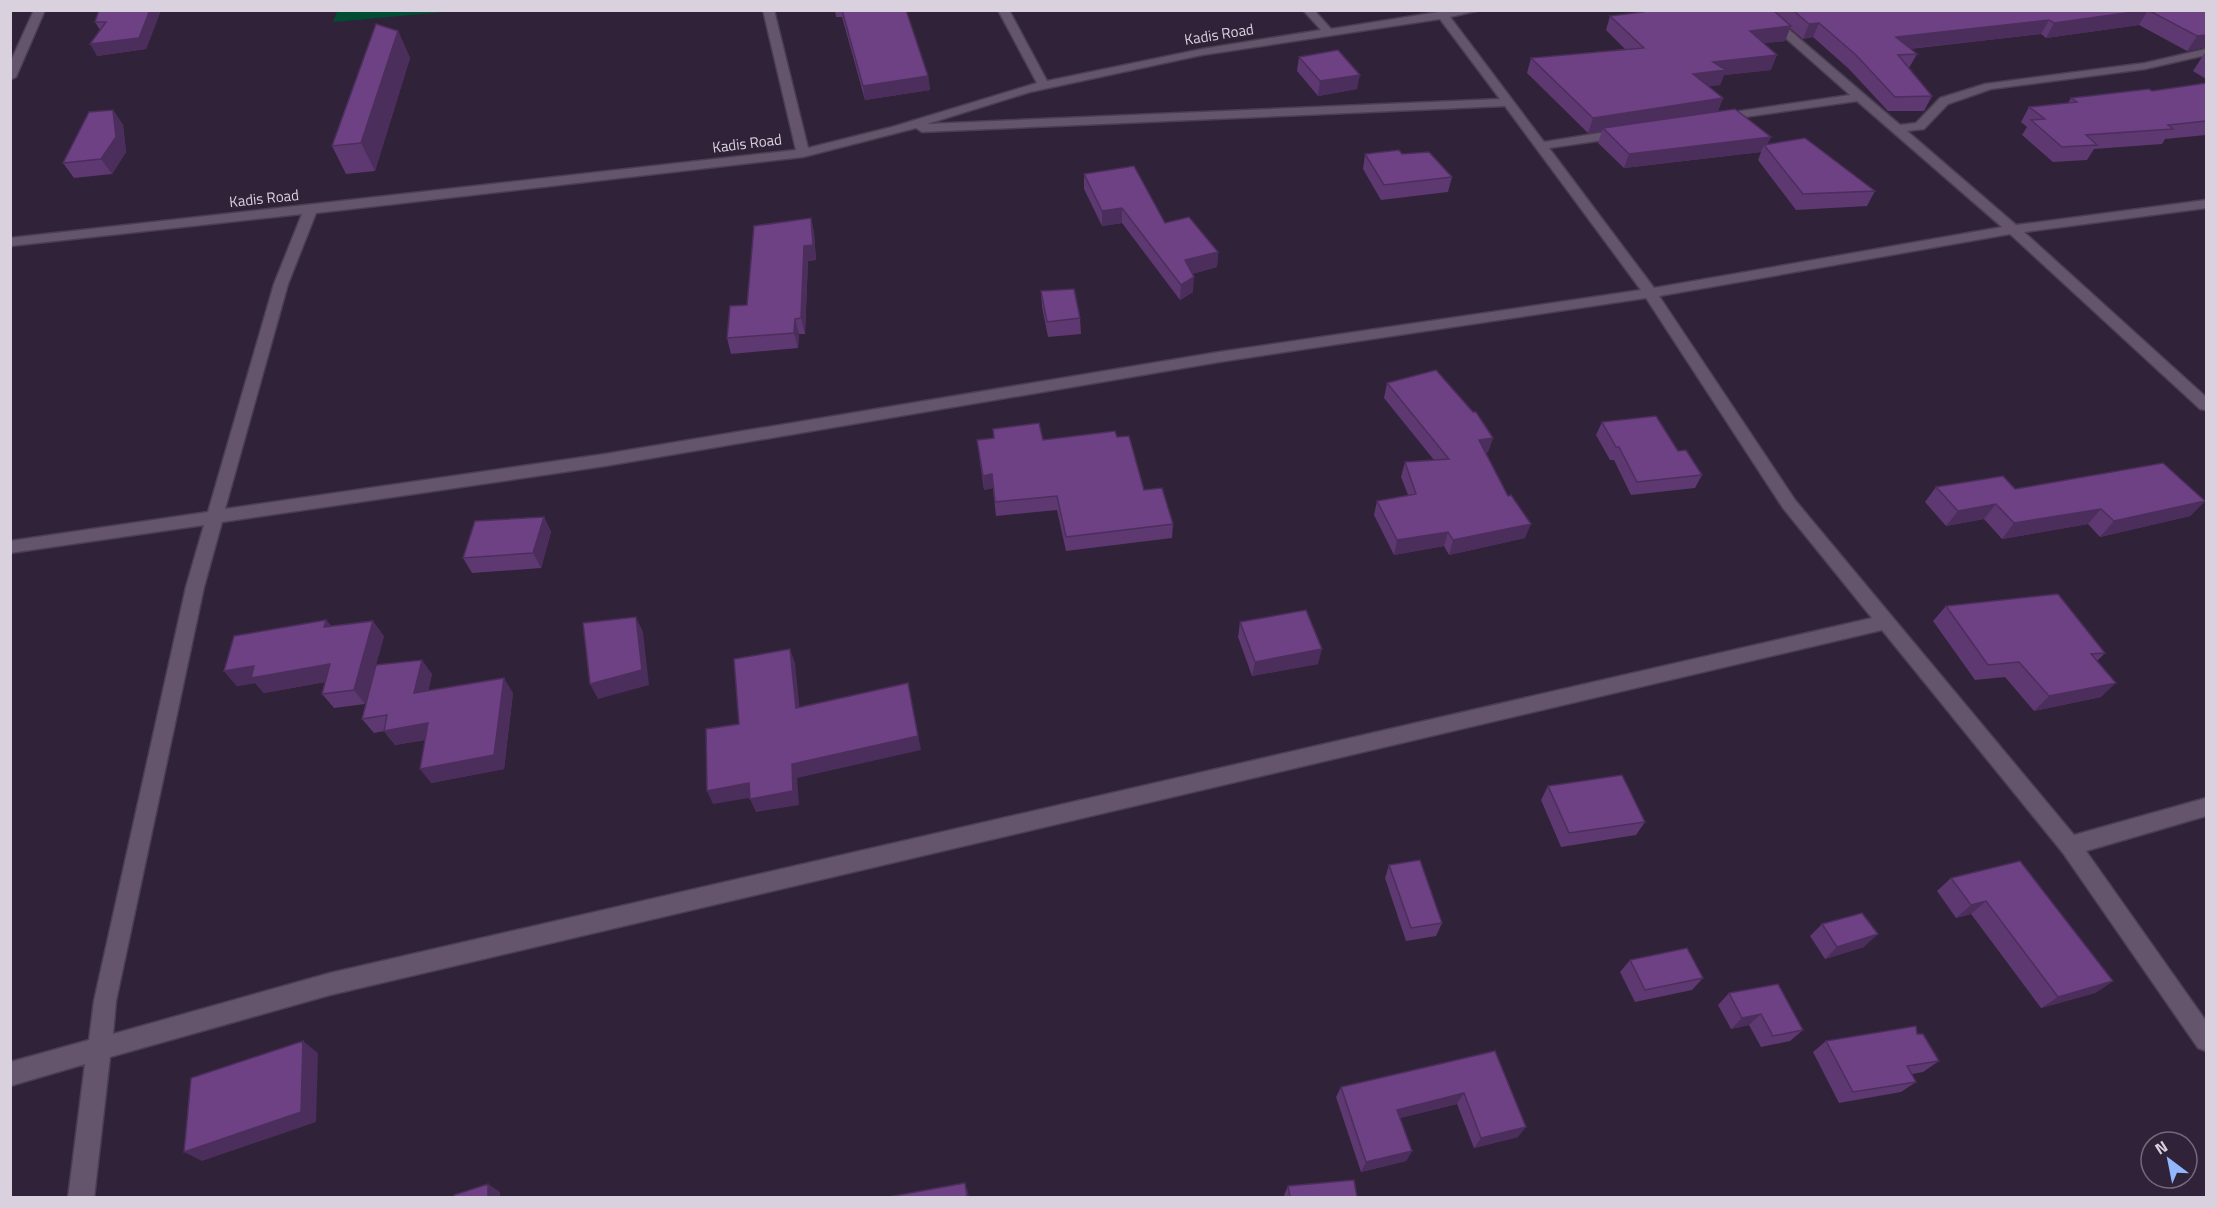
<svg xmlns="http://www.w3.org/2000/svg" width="2217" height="1208" font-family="'Titillium Web',sans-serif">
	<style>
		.green { fill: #014d34 }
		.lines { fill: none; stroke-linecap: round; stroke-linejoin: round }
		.minor-casing { stroke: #4a3e51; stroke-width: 3 }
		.minor { fill: #64546c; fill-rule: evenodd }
		.wall { fill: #5e3871 }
		.shaded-wall { fill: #4c2e5c }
		.building { fill: #6d4183; stroke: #4c2e5c; stroke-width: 1.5 }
		.labels { text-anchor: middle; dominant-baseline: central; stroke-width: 5; stroke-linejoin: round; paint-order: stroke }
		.far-street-label { font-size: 15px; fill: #dad1df; stroke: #302238 }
	</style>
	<rect width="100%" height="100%" fill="#302238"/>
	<path class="green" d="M 338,10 L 455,10 L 455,11 L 333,22 Z"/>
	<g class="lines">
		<g class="minor-casing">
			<path id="minor" d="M 34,10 L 45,10 L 16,77 L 10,80 L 10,63 Z
				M 763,10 L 774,10 L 808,148 L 892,127 L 1037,83 L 998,10 L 1009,10 L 1047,81 L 1202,49 L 1321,30 L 1303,10 L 1314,10 L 1331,29 L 1451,10 L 1480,10 L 1450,17 L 1544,142 L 1624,129 L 1630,133 L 1624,137 L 1549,148 L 1654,288 L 2002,227 L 1857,101 L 1716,121 L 1716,115 L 1720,114 L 1850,95 L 1754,10 L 1766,10 L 1900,125 L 1916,123 L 1940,98 L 1985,84 L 2145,63 L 2206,49 L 2206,55 L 2145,69 L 1991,89 L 1948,104 L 1924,129 L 1907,131 L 2016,225 L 2206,200 L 2206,208 L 2024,232 L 2206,397 L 2206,410 L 2200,409 L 2010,234 L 1659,296 L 1795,500 L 2074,835 L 2206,798 L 2206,816 L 2086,851 L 2206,1021 L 2206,1051 L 2198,1048 L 2063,853 L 1882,630 L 330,995 L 110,1057 L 94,1198 L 68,1198 L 85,1064 L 10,1086 L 10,1062 L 89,1040 L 94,1001 L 186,587 L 204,525 L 10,553 L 10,541 L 208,512 L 274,284 L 302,214 L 10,246 L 10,238 L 796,150 ZM 1440,19 L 1500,99 L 927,124 L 1030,92 L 1202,55 ZM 1505,106 L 1641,290 L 1219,352 L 605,454 L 225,509 L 288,284 L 316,213 L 803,157 L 916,128 L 922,132 ZM 1646,298 L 1783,508 L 1872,618 L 330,973 L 113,1034 L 116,1001 L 204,587 L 222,522 L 605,466 L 1219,362 Z"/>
		</g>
		<use href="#minor" class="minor"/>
	</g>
	<path class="wall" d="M 99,10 L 161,10 L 146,49 L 97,56 L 100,30 L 95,22 Z
		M 835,10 L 906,10 L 928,76 L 930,90 L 865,100 L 842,17 L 836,17 Z
		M 1640,10 L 2206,10 L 2206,47 L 2187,51 L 2139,25 L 2046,38 L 2041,34 L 1910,49 L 1917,54 L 1909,68 L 1932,96 L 1924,111 L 1888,111 L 1849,69 L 1813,37 L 1803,39 L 1790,28 L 1785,41 L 1764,43 L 1771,70 L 1724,75 L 1720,85 L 1708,86 L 1723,98 L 1718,111 L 1771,137 L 1767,144 L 1875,191 L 1867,206 L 1796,210 L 1758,160 L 1761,152 L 1624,168 L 1598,143 L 1602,131 L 1588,133 L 1527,73 L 1531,58 L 1625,49 L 1606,30 L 1610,16 L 1639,13 Z
		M 398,31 L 410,58 L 375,171 L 346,174 L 332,146 Z
		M 2206,51 L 2206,79 L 2193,71 Z
		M 1299,57 L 1357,89 L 1318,96 L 1297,71 Z
		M 2206,83 L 2206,135 L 2165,139 L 2162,144 L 2094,149 L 2087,160 L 2053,162 L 2022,135 L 2027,127 L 2021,122 L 2029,107 L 2068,103 L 2071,98 L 2152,91 Z
		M 113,110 L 123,125 L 126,152 L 112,174 L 74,178 L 63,163 Z
		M 1365,154 L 1402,154 L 1452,177 L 1448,192 L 1381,200 L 1363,169 Z
		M 1084,174 L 1165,223 L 1218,252 L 1217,267 L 1192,274 L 1193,292 L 1180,300 L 1122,223 L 1102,226 L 1084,189 Z
		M 811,218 L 814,233 L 816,260 L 808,261 L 805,334 L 799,334 L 798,348 L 731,354 L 727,338 Z
		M 1041,291 L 1080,318 L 1081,334 L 1048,337 L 1042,307 Z
		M 1387,383 L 1493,438 L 1488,452 L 1486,453 L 1525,538 L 1449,555 L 1444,546 L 1394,555 L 1374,515 L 1377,501 L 1408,495 L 1401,477 L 1405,462 L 1434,460 L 1384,398 Z
		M 1602,422 L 1678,451 L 1702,475 L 1695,488 L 1631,495 L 1614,460 L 1610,460 L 1596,435 Z
		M 993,429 L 1043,440 L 1117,437 L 1144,490 L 1173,524 L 1172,538 L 1066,551 L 1057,510 L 996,516 L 993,488 L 984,490 L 977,440 L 993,438 Z
		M 1936,487 L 2015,489 L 2205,501 L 2190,516 L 2100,537 L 2088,524 L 2002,539 L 1984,519 L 1946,526 L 1925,502 Z
		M 544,517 L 551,532 L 541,568 L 472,573 L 463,558 Z
		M 1946,606 L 2105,653 L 2097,661 L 2101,697 L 2034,711 L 2005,677 L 1975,680 L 1933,621 Z
		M 326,620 L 331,626 L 384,636 L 365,704 L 334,708 L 322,694 L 325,682 L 264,693 L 255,683 L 237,686 L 224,671 Z
		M 1240,622 L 1318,664 L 1252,676 L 1238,637 Z
		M 432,674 L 428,691 L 513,693 L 504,769 L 431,783 L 425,740 L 395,745 L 384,731 L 374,733 L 362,719 Z
		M 1548,786 L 1645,822 L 1636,835 L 1561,847 L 1541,800 Z
		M 1389,865 L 1442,923 L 1436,936 L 1406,941 L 1385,878 Z
		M 1951,878 L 2113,981 L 2095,993 L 2041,1008 L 1971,914 L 1956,918 L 1937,891 Z
		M 1822,924 L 1864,947 L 1825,959 L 1810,936 Z
		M 1630,960 L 1703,978 L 1692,990 L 1635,1002 L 1620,972 Z
		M 1729,993 L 1803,1030 L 1790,1041 L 1761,1047 L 1749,1025 L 1731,1029 L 1718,1005 Z
		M 1917,1034 L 1939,1061 L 1923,1072 L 1912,1074 L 1916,1082 L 1901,1092 L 1839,1103 L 1813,1052 L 1826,1041 Z
		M 1495,1051 L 1518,1137 L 1474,1148 L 1457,1104 L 1400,1118 L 1412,1151 L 1406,1161 L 1361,1172 L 1336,1097 L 1341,1087 Z
		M 1288,1186 L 1357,1197 L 1285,1197 L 1284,1195 Z"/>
	<path class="shaded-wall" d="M 150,10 L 161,10 L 146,49 L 97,56 L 90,44 Z
		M 2148,10 L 2139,25 L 2046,38 L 2054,23 Z
		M 2049,20 L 2041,34 L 1888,51 L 1896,37 Z
		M 1819,23 L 1813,37 L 1803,39 L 1809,24 Z
		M 1791,26 L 1785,41 L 1744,45 L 1750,31 Z
		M 398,31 L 410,58 L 375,171 L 361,143 Z
		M 2206,35 L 2206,47 L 2187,51 L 2197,36 Z
		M 1777,55 L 1771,70 L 1724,75 L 1720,85 L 1688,89 L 1693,74 L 1713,62 Z
		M 1360,75 L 1357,89 L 1318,96 L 1320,81 Z
		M 928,76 L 930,90 L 865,100 L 863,86 Z
		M 1723,98 L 1717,113 L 1603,128 L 1602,131 L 1588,133 L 1593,118 Z
		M 113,110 L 123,125 L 126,152 L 112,174 L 101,159 Z
		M 1771,137 L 1766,147 L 1764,145 L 1761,152 L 1624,168 L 1629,154 Z
		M 1122,208 L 1122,223 L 1102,226 L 1102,211 Z
		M 811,218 L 814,233 L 816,260 L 808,261 L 805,334 L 801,318 L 804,246 Z
		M 1218,252 L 1217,267 L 1184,276 L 1185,260 Z
		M 1194,277 L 1193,292 L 1180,300 L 1181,285 Z
		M 795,319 L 799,334 L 798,348 L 794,333 Z
		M 1493,438 L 1488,452 L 1475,455 L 1479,440 Z
		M 992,474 L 993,488 L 984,490 L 983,476 Z
		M 2205,501 L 2190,516 L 2100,537 L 2114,521 Z
		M 1996,504 L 1984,519 L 1946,526 L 1958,511 Z
		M 2101,509 L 2088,524 L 2002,539 L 2014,523 Z
		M 544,517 L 551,532 L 541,568 L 533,553 Z
		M 1531,524 L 1525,538 L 1449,555 L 1453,540 Z
		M 1448,532 L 1444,546 L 1394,555 L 1397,540 Z
		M 636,617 L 643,632 L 649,685 L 598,699 L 590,684 Z
		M 326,620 L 337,635 L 324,627 Z
		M 373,621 L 384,636 L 365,704 L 354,690 Z
		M 790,649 L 795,663 L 801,722 L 796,708 Z
		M 1322,649 L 1318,664 L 1252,676 L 1255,662 Z
		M 422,660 L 432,674 L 424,708 L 414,693 Z
		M 330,664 L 342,679 L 264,693 L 255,683 L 237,686 L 224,671 L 254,666 Z
		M 504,678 L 513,693 L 504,769 L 431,783 L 420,769 Z
		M 908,683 L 921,750 L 797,778 L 799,805 L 756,812 L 750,799 L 792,764 Z
		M 2116,683 L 2101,697 L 2034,711 L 2049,696 Z
		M 428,723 L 439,737 L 395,745 L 384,731 Z
		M 749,783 L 755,797 L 713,804 L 707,791 Z
		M 1986,901 L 1971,914 L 1956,918 L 1971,905 Z
		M 1878,934 L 1864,947 L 1825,959 L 1837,947 Z
		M 2113,981 L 2095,993 L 2041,1008 L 2058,997 Z
		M 1761,1014 L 1749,1025 L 1731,1029 L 1742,1018 Z
		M 303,1041 L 318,1053 L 316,1122 L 202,1161 L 184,1152 Z
		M 1464,1093 L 1457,1104 L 1391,1120 L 1397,1110 Z
		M 1526,1127 L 1518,1137 L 1474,1148 L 1481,1138 Z
		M 1412,1151 L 1406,1161 L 1361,1172 L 1366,1162 Z
		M 965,1183 L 968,1192 L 969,1197 L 967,1197 Z
		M 488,1184 L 500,1192 L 500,1197 L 488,1197 Z"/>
	<path class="building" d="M 99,10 L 150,10 L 139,38 L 90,44 L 106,22 L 95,22 Z
		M 842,10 L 906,10 L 928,76 L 863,86 Z
		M 1642,10 L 1773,10 L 1791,26 L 1750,31 L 1777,55 L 1713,62 L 1726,70 L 1693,74 L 1723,98 L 1593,118 L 1531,58 L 1644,48 L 1610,16 L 1643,12 Z
		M 1793,10 L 2147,10 L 2054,23 L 2049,20 L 1896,37 L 1917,54 L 1898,55 L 1932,96 L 1895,97 L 1856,55 L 1819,23 L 1809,24 Z
		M 2148,10 L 2206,10 L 2206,35 L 2197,36 Z
		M 376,24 L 398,31 L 361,143 L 332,146 Z
		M 1338,50 L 1360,75 L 1320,81 L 1299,57 Z
		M 2206,83 L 2206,121 L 2168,125 L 2173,129 L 2086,135 L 2097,145 L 2062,147 L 2031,120 L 2045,119 L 2029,107 L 2077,102 L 2071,98 L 2149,89 L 2152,91 Z
		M 1735,109 L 1771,137 L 1629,154 L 1603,128 Z
		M 113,110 L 116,137 L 101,159 L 63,163 L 89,112 Z
		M 1805,138 L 1875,191 L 1803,194 L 1764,145 Z
		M 1399,150 L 1402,154 L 1429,152 L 1452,177 L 1384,185 L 1365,154 Z
		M 1134,166 L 1165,223 L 1189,217 L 1218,252 L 1185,260 L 1194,277 L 1181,285 L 1122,208 L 1102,211 L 1084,174 Z
		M 811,218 L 813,245 L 804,246 L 801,318 L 795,319 L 794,333 L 727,338 L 730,306 L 747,305 L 754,226 Z
		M 1074,289 L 1080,318 L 1047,322 L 1041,291 Z
		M 1436,370 L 1473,412 L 1476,412 L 1493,438 L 1479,440 L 1508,496 L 1511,495 L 1531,524 L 1453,540 L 1448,532 L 1397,540 L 1377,501 L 1416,494 L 1405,462 L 1449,459 L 1387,383 Z
		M 1656,416 L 1678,451 L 1686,450 L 1702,475 L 1637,482 L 1619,447 L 1616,447 L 1602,422 Z
		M 1039,423 L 1043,440 L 1115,431 L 1117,437 L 1129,436 L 1144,490 L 1162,488 L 1173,524 L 1066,537 L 1057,496 L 995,502 L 992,474 L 983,476 L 977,440 L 994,438 L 993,429 Z
		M 2163,463 L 2205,501 L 2114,521 L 2101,509 L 2014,523 L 1996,504 L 1958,511 L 1936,487 L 2003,476 L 2015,489 Z
		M 544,517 L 533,553 L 463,558 L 475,521 Z
		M 2058,594 L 2105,653 L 2091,654 L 2116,683 L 2049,696 L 2019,662 L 1988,665 L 1946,606 Z
		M 1306,610 L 1322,649 L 1255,662 L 1240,622 Z
		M 636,617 L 642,670 L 590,684 L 583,623 Z
		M 326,620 L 324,627 L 373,621 L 354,690 L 322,694 L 330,664 L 251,678 L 254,666 L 224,671 L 234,636 Z
		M 790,649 L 796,708 L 908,683 L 918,736 L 792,764 L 793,791 L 750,799 L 749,783 L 707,791 L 706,729 L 739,724 L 734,659 Z
		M 422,660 L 414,693 L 504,678 L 494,755 L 420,769 L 428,723 L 384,731 L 387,715 L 362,719 L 376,665 Z
		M 1622,775 L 1645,822 L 1569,833 L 1548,786 Z
		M 1420,860 L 1442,923 L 1411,928 L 1389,865 Z
		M 2020,861 L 2113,981 L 2058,997 L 1986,901 L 1971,905 L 1951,878 Z
		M 1862,913 L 1878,934 L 1837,947 L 1822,924 Z
		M 1687,948 L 1703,978 L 1645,990 L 1630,960 Z
		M 1778,984 L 1803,1030 L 1773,1036 L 1761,1014 L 1742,1018 L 1729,993 Z
		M 1916,1026 L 1917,1034 L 1923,1034 L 1939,1061 L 1907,1066 L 1916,1082 L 1853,1092 L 1826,1041 Z
		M 303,1041 L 301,1112 L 184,1152 L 191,1078 Z
		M 1495,1051 L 1526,1127 L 1481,1138 L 1464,1093 L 1397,1110 L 1412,1151 L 1366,1162 L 1341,1087 Z
		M 1354,1180 L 1357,1197 L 1290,1197 L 1288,1186 Z
		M 965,1183 L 967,1197 L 888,1197 Z
		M 488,1184 L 488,1197 L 454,1197 L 454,1195 Z"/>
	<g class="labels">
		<g class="far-street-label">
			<text transform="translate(1219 34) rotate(-9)">Kadis Road</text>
			<text transform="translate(747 143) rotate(-7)">Kadis Road</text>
			<text transform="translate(264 198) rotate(-6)">Kadis Road</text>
		</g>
	</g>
	<rect width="2217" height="1208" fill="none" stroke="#dad1df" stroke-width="24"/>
	<g transform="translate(2169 1160) rotate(328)"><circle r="28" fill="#302238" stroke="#74687b" stroke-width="1.5"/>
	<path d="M0-4.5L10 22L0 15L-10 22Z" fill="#92b7fd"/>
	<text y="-9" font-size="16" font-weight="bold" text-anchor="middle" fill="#dad1df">N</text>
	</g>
</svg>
